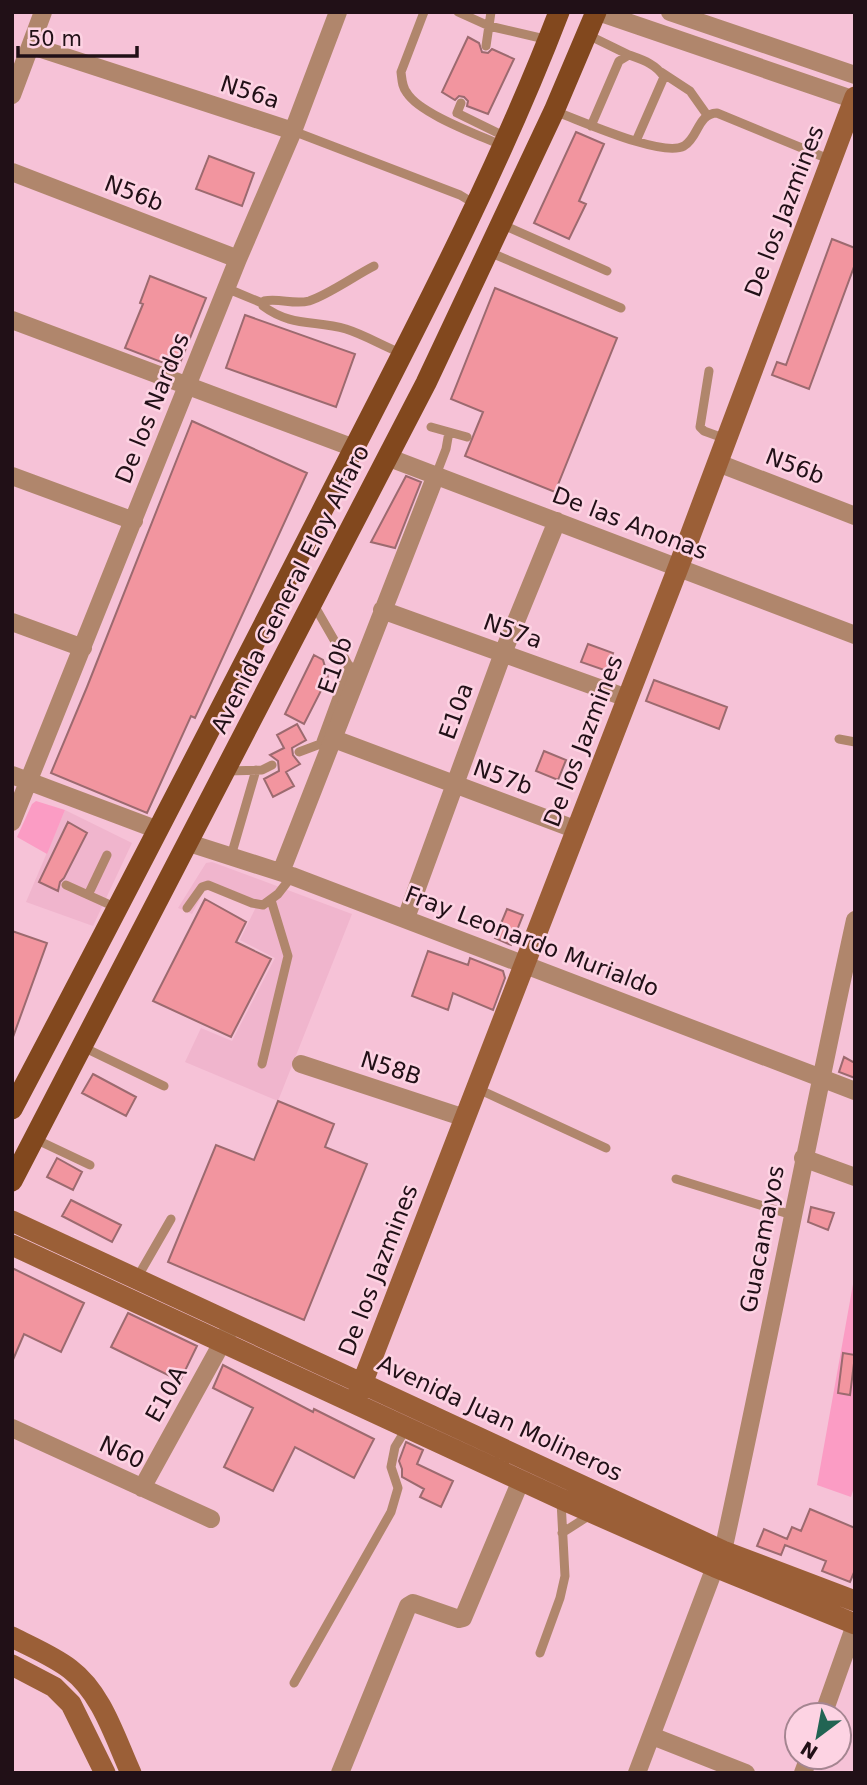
<svg xmlns="http://www.w3.org/2000/svg" width="867" height="1785" font-family="'DejaVu Sans',sans-serif">
	<style>
		.built { fill: #f0b5cd }
		.green { fill: #fb9cc4 }
		.building { fill: #f2959f; stroke: #9c6a6f; stroke-width: 2 }
		.lines { fill: none; stroke-linecap: round; stroke-linejoin: round }
		.lane { stroke: #b0866c; stroke-width: 9 }
		.street { stroke: #b0866c; stroke-width: 18 }
		.secondary { stroke: #9b5f37; stroke-width: 21 }
		.primary { stroke: #82481e; stroke-width: 21 }
		.labels { text-anchor: middle; dominant-baseline: central; stroke-width: 5; stroke-linejoin: round; paint-order: stroke }
		.street-label { font-size: 23px; fill: #211017; stroke: #fdd3e3 }
	</style>
	<rect width="100%" height="100%" fill="#f6c2d7"/>
	<path class="built" d="M 65,810 L 132,843 L 93,926 L 26,902 Z
		M 212,862 L 352,914 L 278,1101 L 185,1062 L 201,1028 L 232,1041 L 275,958 L 240,940 L 255,909 L 213,890 L 204,891 L 192,914 L 178,908 L 206,863 Z"/>
	<path class="green" d="M 36,801 L 65,810 L 47,854 L 17,837 L 32,804 Z
		M 855,1273 L 855,1484 L 851,1497 L 817,1485 Z"/>
	<path class="building" d="M 468,37 L 479,43 L 482,52 L 488,53 L 492,49 L 514,59 L 488,114 L 467,106 L 468,101 L 464,97 L 459,96 L 455,100 L 442,92 Z
		M 576,132 L 604,144 L 579,201 L 586,204 L 569,239 L 534,223 Z
		M 209,156 L 254,173 L 242,206 L 196,189 Z
		M 832,239 L 855,248 L 855,264 L 809,389 L 772,375 L 777,362 L 786,365 Z
		M 150,276 L 206,298 L 180,363 L 174,367 L 125,348 L 143,304 L 140,303 Z
		M 495,288 L 617,338 L 555,492 L 465,456 L 483,412 L 451,399 Z
		M 245,315 L 355,354 L 336,407 L 226,368 Z
		M 192,421 L 307,473 L 195,718 L 191,716 L 147,813 L 51,773 L 87,687 Z
		M 406,476 L 421,482 L 395,548 L 371,542 Z
		M 588,644 L 613,653 L 607,671 L 581,662 Z
		M 314,655 L 323,660 L 328,677 L 304,724 L 285,714 Z
		M 654,680 L 727,707 L 719,729 L 646,701 Z
		M 297,724 L 306,740 L 292,748 L 293,755 L 300,764 L 286,772 L 294,786 L 273,797 L 264,779 L 279,771 L 278,761 L 270,755 L 284,748 L 277,735 Z
		M 544,751 L 566,760 L 558,780 L 536,771 Z
		M 68,822 L 87,833 L 64,878 L 60,882 L 58,891 L 39,882 Z
		M 205,899 L 246,922 L 236,942 L 271,959 L 231,1037 L 153,1001 Z
		M 507,909 L 523,915 L 511,945 L 495,938 Z
		M 12,931 L 47,943 L 13,1037 L 12,1037 Z
		M 428,951 L 468,965 L 470,958 L 503,971 L 505,978 L 493,1010 L 453,993 L 448,1010 L 412,996 Z
		M 844,1057 L 855,1063 L 855,1078 L 839,1072 Z
		M 93,1074 L 136,1097 L 126,1116 L 82,1093 Z
		M 278,1101 L 334,1124 L 325,1147 L 367,1164 L 304,1320 L 168,1262 L 216,1145 L 254,1160 Z
		M 57,1158 L 82,1172 L 73,1190 L 47,1177 Z
		M 71,1200 L 121,1225 L 112,1242 L 62,1216 Z
		M 811,1207 L 834,1213 L 828,1230 L 808,1222 Z
		M 12,1268 L 84,1303 L 61,1352 L 24,1334 L 12,1362 Z
		M 128,1313 L 197,1346 L 180,1381 L 111,1347 Z
		M 843,1353 L 855,1355 L 850,1395 L 838,1393 Z
		M 223,1365 L 313,1412 L 314,1409 L 374,1439 L 354,1478 L 295,1447 L 273,1491 L 224,1467 L 253,1408 L 213,1388 Z
		M 406,1442 L 423,1450 L 417,1464 L 453,1481 L 441,1507 L 420,1497 L 424,1489 L 402,1477 L 402,1469 L 399,1461 Z
		M 810,1509 L 855,1528 L 855,1570 L 850,1582 L 822,1571 L 826,1561 L 785,1545 L 781,1555 L 757,1546 L 764,1529 L 787,1539 L 792,1527 L 801,1531 Z"/>
	<g class="lines">
		<path class="lane" d="M 424,12 L 401,72 C 402,80 402,87 407,93 C 420,114 479,135 503,146
			M 458,12 L 489,26 L 549,40
			M 588,35 L 629,55
			M 486,46 L 491,12
			M 661,72 L 690,91 L 707,115
			M 461,103 L 457,113 L 506,137
			M 554,111 C 580,120 662,158 684,146 C 699,137 697,114 717,113 L 831,160
			M 591,126 L 619,61 L 629,55 C 643,60 656,64 664,77 L 636,141
			M 293,131 L 460,195 L 475,204
			M 501,224 L 607,271
			M 489,252 L 621,308
			M 374,266 C 356,275 328,295 309,301 C 294,305 280,298 264,301 L 263,306 C 291,327 315,320 346,329 C 365,335 383,346 401,353
			M 226,288 L 262,303
			M 709,371 L 700,427 L 704,431 L 726,439
			M 431,427 L 449,432 L 446,449 L 436,475
			M 449,432 L 467,437
			M 314,605 L 356,678
			M 839,739 L 855,742
			M 320,744 L 349,665
			M 299,752 L 323,743
			M 228,771 L 262,770 L 272,765
			M 231,856 L 256,770
			M 66,885 L 117,908
			M 88,895 L 107,855
			M 187,908 L 202,887 L 208,885 L 252,903 L 263,905 L 278,894 L 292,876
			M 83,1047 L 164,1086
			M 262,1064 L 288,956 L 271,900
			M 478,1089 L 606,1148
			M 35,1139 L 90,1165
			M 676,1179 L 792,1215
			M 137,1278 L 171,1219
			M 562,1533 L 590,1515
			M 540,1653 L 560,1598 L 565,1576 L 561,1501
			M 294,1683 L 391,1512 L 398,1488 L 391,1467 L 395,1447 L 406,1429"/>
		<path class="street" d="M 598,12 L 855,100
			M 670,12 L 855,75
			M 32,46 L 293,131
			M 12,95 L 43,12
			M 12,172 L 238,259
			M 12,320 L 354,448
			M 387,457 L 855,635
			M 718,463 L 855,516
			M 12,476 L 134,521
			M 382,610 L 627,698
			M 12,622 L 83,648
			M 334,739 L 577,830
			M 12,775 L 158,830
			M 12,822 L 238,259 L 293,131 L 338,12
			M 189,843 L 292,876 L 855,1091
			M 281,872 L 436,475
			M 406,918 L 503,653 L 557,521
			M 301,1064 L 465,1118
			M 803,1158 L 855,1177
			M 12,1428 L 211,1519
			M 142,1488 L 228,1332
			M 823,1715 L 855,1625
			M 652,1736 L 746,1773
			M 340,1773 L 408,1606 L 413,1603 L 459,1619 L 463,1618 L 521,1480
			M 637,1773 L 715,1567 L 723,1551 C 769,1341 809,1130 855,920
			M 803,1773 L 809,1757"/>
		<path class="secondary" d="M 12,1221 L 723,1551 L 855,1601
			M 12,1245 L 561,1499 L 715,1567 L 855,1624
			M 355,1402 L 678,568 L 855,97
			M 12,1637 C 31,1647 53,1656 70,1669 C 102,1693 115,1738 131,1773
			M 12,1665 L 54,1687 L 71,1704 L 105,1773"/>
		<path class="primary" d="M 12,1109 C 117,911 219,712 321,513 C 405,348 493,184 559,12
			M 12,1181 L 426,383 L 554,111 L 596,12"/>
	</g>
	<g class="labels">
		<g class="street-label">
			<text transform="translate(250 92) rotate(18)">N56a</text>
			<text transform="translate(134 193) rotate(21)">N56b</text>
			<text transform="translate(784 211) rotate(-69)">De los Jazmines</text>
			<text transform="translate(152 408) rotate(-68)">De los Nardos</text>
			<text transform="translate(795 466) rotate(21)">N56b</text>
			<text transform="translate(630 523) rotate(21)">De las Anonas</text>
			<text transform="translate(290 589) rotate(-63)">Avenida General Eloy Alfaro</text>
			<text transform="translate(513 631) rotate(20)">N57a</text>
			<text transform="translate(335 665) rotate(-70)">E10b</text>
			<text transform="translate(456 711) rotate(-70)">E10a</text>
			<text transform="translate(583 741) rotate(-69)">De los Jazmines</text>
			<text transform="translate(503 777) rotate(20)">N57b</text>
			<text transform="translate(532 941) rotate(21)">Fray Leonardo Murialdo</text>
			<text transform="translate(391 1068) rotate(18)">N58B</text>
			<text transform="translate(762 1239) rotate(-79)">Guacamayos</text>
			<text transform="translate(378 1270) rotate(-69)">De los Jazmines</text>
			<text transform="translate(166 1394) rotate(-61)">E10A</text>
			<text transform="translate(500 1418) rotate(25)">Avenida Juan Molineros</text>
			<text transform="translate(122 1452) rotate(25)">N60</text>
		</g>
	</g>
	<rect width="867" height="1785" fill="none" stroke="#211017" stroke-width="28"/>
	<g transform="translate(818 1736) rotate(212)"><circle r="33" fill="#fdd3e3" stroke="#a58591" stroke-width="2"/>
	<path d="M0-5L12 26L0 18L-12 26Z" fill="#226453"/>
	<text y="-10" font-size="19" font-weight="bold" text-anchor="middle" fill="#211017">N</text>
	</g>
	<path d="M18 46v10h119v-10" fill="none" stroke="#211017" stroke-width="3.5"/>
	<text x="28" y="46" font-size="21" fill="#211017" stroke="#fdd3e3" stroke-width="5" paint-order="stroke">50 m</text>
</svg>
